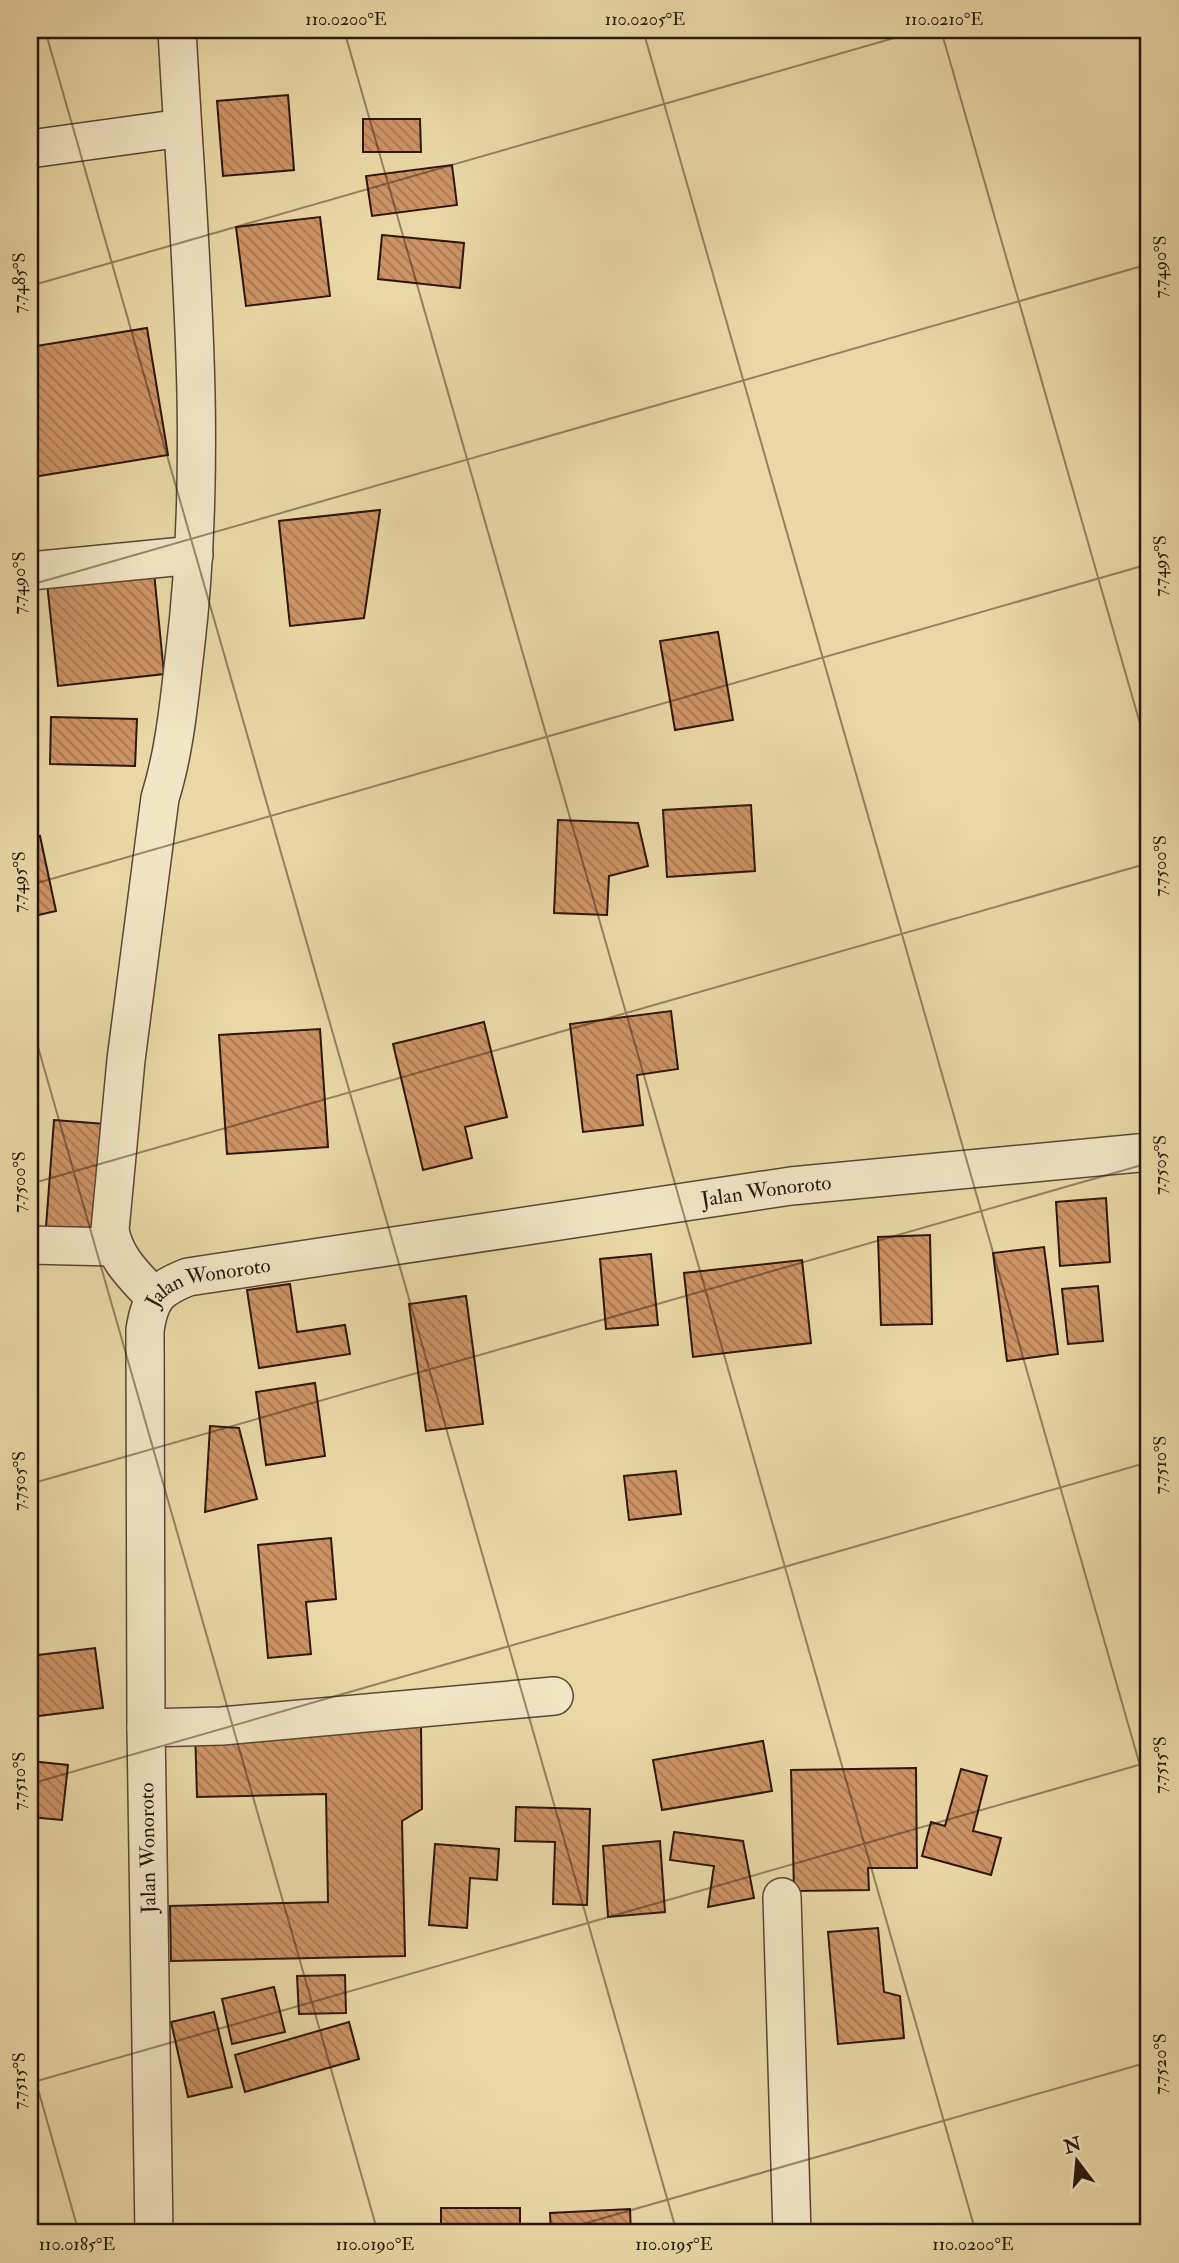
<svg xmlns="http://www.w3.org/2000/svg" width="1179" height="2263" font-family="'IM FELL Double Pica',serif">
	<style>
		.building { fill: url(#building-back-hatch); stroke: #2c160e; stroke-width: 2 }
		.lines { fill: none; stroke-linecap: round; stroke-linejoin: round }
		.minor-casing { stroke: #5b4634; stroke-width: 40 }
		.minor { stroke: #f1e6c5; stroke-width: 37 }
		.ticks { fill: none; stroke: #2c160e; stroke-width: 2; stroke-opacity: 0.45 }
		.labels { text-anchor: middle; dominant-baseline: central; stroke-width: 7; stroke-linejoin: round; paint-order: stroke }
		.street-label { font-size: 21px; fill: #2c160e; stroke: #f1e6c5 }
		.neatline { fill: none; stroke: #2c160e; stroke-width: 2.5 }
		.ticks-label { font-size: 18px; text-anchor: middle; fill: #2c160e }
	</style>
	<defs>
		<pattern id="building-back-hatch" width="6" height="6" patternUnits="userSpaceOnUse" patternTransform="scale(1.75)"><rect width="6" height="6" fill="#ce9365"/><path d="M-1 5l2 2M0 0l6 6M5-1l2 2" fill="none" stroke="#a77752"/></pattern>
	</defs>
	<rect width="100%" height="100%" fill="#e9d8a6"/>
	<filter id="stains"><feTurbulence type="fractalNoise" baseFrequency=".00286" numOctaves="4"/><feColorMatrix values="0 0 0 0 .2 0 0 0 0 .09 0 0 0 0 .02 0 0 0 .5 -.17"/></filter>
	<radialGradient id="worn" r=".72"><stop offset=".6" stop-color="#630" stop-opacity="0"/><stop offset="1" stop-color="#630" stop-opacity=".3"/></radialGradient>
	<path class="building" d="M 288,95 L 294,170 L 223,176 L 217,101 Z
		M 363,119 L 420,119 L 421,152 L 363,152 Z
		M 452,165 L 457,205 L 372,216 L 366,176 Z
		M 320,217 L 330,296 L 246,306 L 236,227 Z
		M 382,235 L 464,243 L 460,288 L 378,279 Z
		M 147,328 L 168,455 L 33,477 L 30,459 L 30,347 Z
		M 380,510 L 364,618 L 290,626 L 279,521 Z
		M 154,572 L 164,674 L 58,686 L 47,583 Z
		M 718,632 L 733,720 L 675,730 L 660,641 Z
		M 30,682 L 36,750 L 30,751 Z
		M 51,717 L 137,719 L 135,766 L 50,764 Z
		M 751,805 L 755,871 L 667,877 L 663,810 Z
		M 558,820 L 638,823 L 648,866 L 609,876 L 607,915 L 554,913 Z
		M 40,836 L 56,911 L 30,917 L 30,838 Z
		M 671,1011 L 678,1069 L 637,1075 L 643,1125 L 583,1132 L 570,1024 Z
		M 484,1022 L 507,1117 L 465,1127 L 472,1158 L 423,1170 L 393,1044 Z
		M 320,1029 L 328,1147 L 227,1154 L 219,1035 Z
		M 54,1120 L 105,1124 L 96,1231 L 46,1227 Z
		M 1106,1198 L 1110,1262 L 1060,1266 L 1056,1202 Z
		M 930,1235 L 932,1324 L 881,1325 L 878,1237 Z
		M 1044,1247 L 1058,1354 L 1007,1361 L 993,1253 Z
		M 651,1254 L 658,1325 L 606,1329 L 600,1259 Z
		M 802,1260 L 811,1343 L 693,1357 L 684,1273 Z
		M 290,1284 L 297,1332 L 345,1325 L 350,1354 L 259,1368 L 247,1290 Z
		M 1098,1286 L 1103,1341 L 1068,1344 L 1062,1289 Z
		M 466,1296 L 483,1424 L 426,1431 L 409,1304 Z
		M 315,1383 L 325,1456 L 266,1465 L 256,1392 Z
		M 210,1426 L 239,1428 L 257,1499 L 205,1512 Z
		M 676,1471 L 681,1514 L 629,1520 L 624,1476 Z
		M 331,1538 L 336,1599 L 306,1602 L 311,1654 L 268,1658 L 258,1545 Z
		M 95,1648 L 103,1708 L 30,1717 L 30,1656 Z
		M 421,1724 L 422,1809 L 402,1821 L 405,1956 L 171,1961 L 170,1906 L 328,1902 L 326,1794 L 197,1797 L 195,1729 Z
		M 763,1741 L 772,1791 L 662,1810 L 653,1760 Z
		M 30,1761 L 68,1765 L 62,1820 L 30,1817 Z
		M 916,1768 L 917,1868 L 868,1868 L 869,1890 L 794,1891 L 791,1770 Z
		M 961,1769 L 987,1776 L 973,1831 L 1001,1838 L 991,1875 L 922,1856 L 931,1822 L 945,1826 Z
		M 516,1807 L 590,1809 L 587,1905 L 553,1904 L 555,1842 L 515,1841 Z
		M 674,1832 L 743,1841 L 754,1898 L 708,1907 L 714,1866 L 670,1860 Z
		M 660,1841 L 665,1912 L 608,1917 L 603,1846 Z
		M 435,1844 L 499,1849 L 497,1880 L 470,1878 L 467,1928 L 429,1925 Z
		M 878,1928 L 884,1992 L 900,1996 L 904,2038 L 838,2044 L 828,1932 Z
		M 345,1975 L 346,2013 L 299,2014 L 297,1976 Z
		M 274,1987 L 285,2032 L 232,2044 L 222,1999 Z
		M 214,2012 L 232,2087 L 188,2097 L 171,2022 Z
		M 349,2022 L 359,2059 L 245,2092 L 235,2055 Z
		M 441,2208 L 520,2208 L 520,2233 L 441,2233 Z
		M 630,2209 L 631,2233 L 551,2233 L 550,2213 Z"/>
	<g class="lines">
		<g class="minor-casing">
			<g id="minor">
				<path d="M 30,149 L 182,128"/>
				<path d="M 30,571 L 194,555"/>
				<path d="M 30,1245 L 113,1247"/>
				<path d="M 154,1297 C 135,1276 115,1259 110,1230 L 126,1060 L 160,798 C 175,750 179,701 185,651 C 210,445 188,236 177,30"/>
				<path d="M 146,1728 L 222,1726 L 554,1696"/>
				<path d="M 782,1897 L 792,2233"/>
				<path id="s1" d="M 154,2233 L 146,1728 L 145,1330 C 150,1297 158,1289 188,1277 L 791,1186 L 1149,1152"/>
			</g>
		</g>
		<use href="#minor" class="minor"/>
	</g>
	<path class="ticks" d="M 45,30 L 677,2233M 344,30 L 976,2233M 643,30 L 1149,1797M 941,30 L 1149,755M 30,286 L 922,30M 30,585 L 1149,264M 30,885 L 1149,564M 30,1019 L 378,2233M 30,1184 L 1149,863M 30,1484 L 1149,1163M 30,1784 L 1149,1462M 30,2061 L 79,2233M 30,2083 L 1149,1762M 551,2233 L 1149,2062"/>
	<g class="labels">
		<g class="street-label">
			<text stroke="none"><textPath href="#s1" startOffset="1561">Jalan Wonoroto</textPath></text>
			<text stroke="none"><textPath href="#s1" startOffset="994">Jalan Wonoroto</textPath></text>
			<text transform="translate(148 1848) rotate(-91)">Jalan Wonoroto</text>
		</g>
	</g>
	<rect width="1179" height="2263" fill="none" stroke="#e9d8a6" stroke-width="77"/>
	<g transform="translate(1077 2161) rotate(344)" stroke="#f1e6c5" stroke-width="5" paint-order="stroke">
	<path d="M0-5L12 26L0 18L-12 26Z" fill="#2c160e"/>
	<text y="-10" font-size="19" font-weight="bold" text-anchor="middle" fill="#2c160e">N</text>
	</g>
	<rect x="38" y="38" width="1102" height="2186" class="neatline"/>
	<g class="ticks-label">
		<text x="346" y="25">110.0200°E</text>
		<text x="645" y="25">110.0205°E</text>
		<text x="944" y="25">110.0210°E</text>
		<text transform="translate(1160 267) rotate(-90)" y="6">7.7490°S</text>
		<text transform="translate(19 283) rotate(-90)" y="6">7.7485°S</text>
		<text transform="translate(1160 566) rotate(-90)" y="6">7.7495°S</text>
		<text transform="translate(19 583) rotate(-90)" y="6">7.7490°S</text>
		<text transform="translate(1160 866) rotate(-90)" y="6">7.7500°S</text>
		<text transform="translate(19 882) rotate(-90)" y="6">7.7495°S</text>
		<text transform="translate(1160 1165) rotate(-90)" y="6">7.7505°S</text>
		<text transform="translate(19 1182) rotate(-90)" y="6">7.7500°S</text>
		<text transform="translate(1160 1465) rotate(-90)" y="6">7.7510°S</text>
		<text transform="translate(19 1481) rotate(-90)" y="6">7.7505°S</text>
		<text transform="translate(1160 1765) rotate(-90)" y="6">7.7515°S</text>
		<text transform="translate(19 1781) rotate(-90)" y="6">7.7510°S</text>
		<text transform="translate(1160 2064) rotate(-90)" y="6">7.7520°S</text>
		<text transform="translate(19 2081) rotate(-90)" y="6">7.7515°S</text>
		<text x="77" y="2250">110.0185°E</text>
		<text x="375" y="2250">110.0190°E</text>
		<text x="674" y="2250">110.0195°E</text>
		<text x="973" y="2250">110.0200°E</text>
	</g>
	<rect width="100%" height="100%" filter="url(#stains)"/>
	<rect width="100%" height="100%" fill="url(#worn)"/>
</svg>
